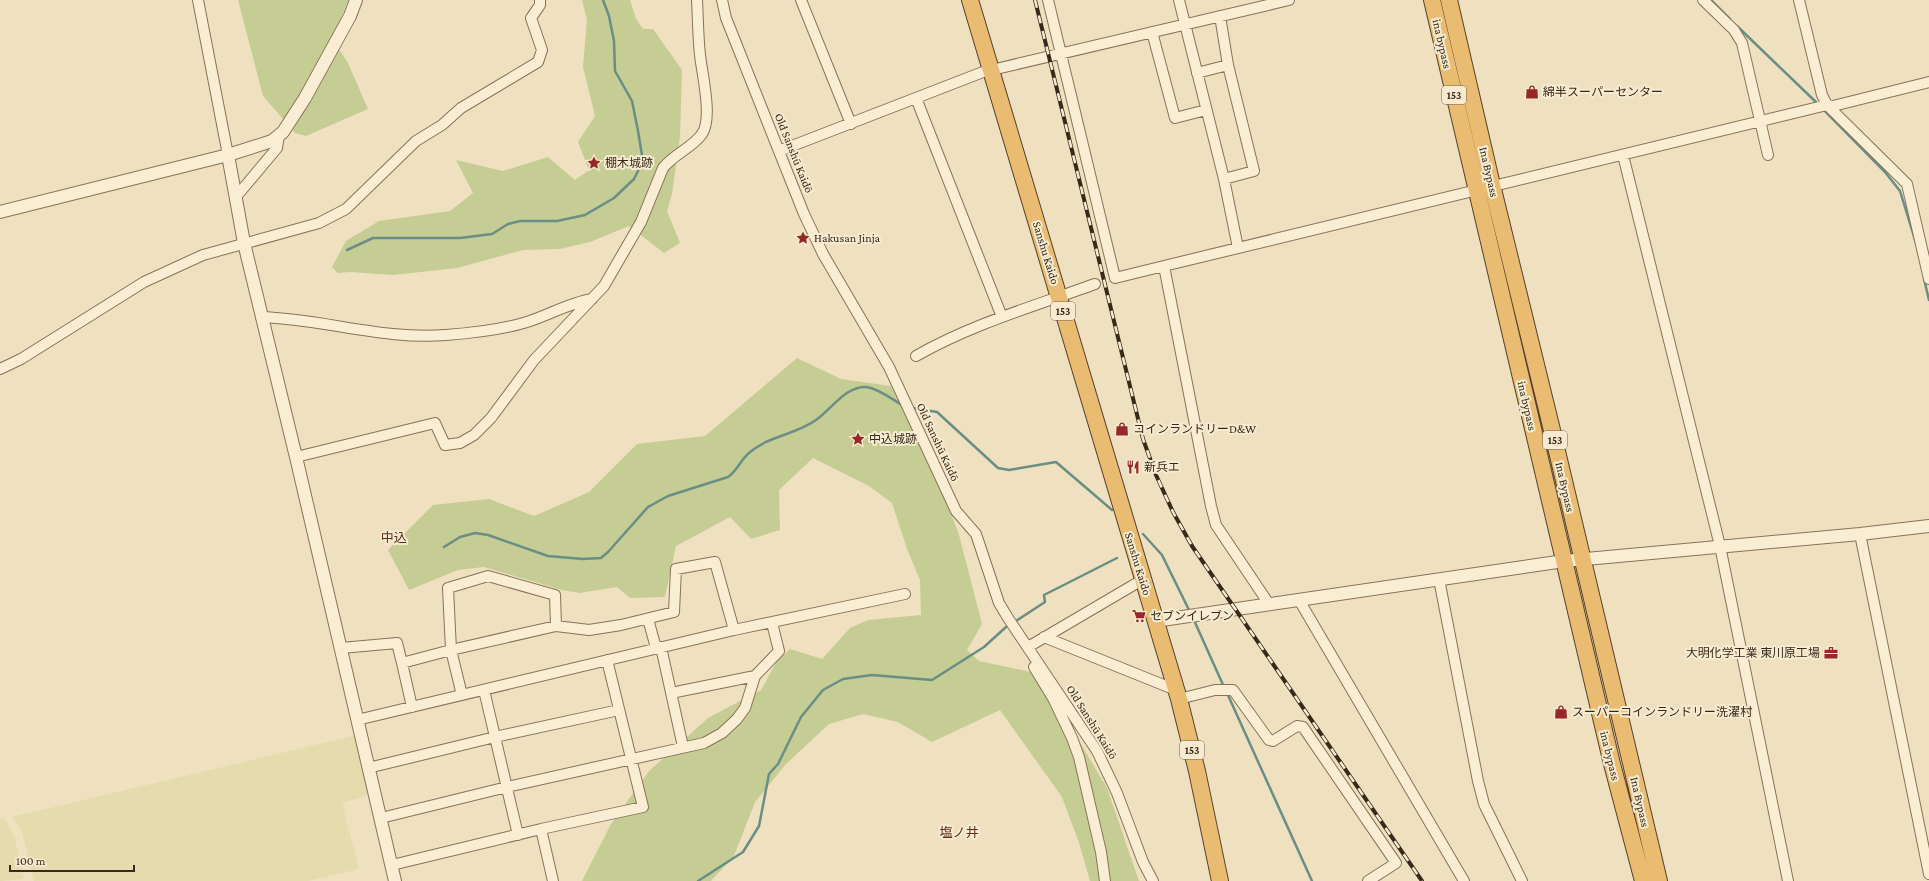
<svg xmlns="http://www.w3.org/2000/svg" width="1929" height="881" font-family="'Crimson Pro','Noto Sans JP',serif">
	<style>
		.farmland { fill: #e4dcad }
		.green { fill: #c5cd94 }
		.lines { fill: none; stroke-linecap: round; stroke-linejoin: round }
		.stream { stroke: #6a8e86; stroke-width: 2.5 }
		.minor-casing { stroke: #887258; stroke-width: 12 }
		.tertiary-casing { stroke: #887258; stroke-width: 14 }
		.trunk-casing { stroke: #55402c; stroke-width: 18 }
		.minor { stroke: #f9eed3; stroke-width: 10 }
		.tertiary { stroke: #f9eed3; stroke-width: 12 }
		.trunk { stroke: #eabc72; stroke-width: 16 }
		.rail-casing { stroke: #372a1c; stroke-width: 4 }
		.rail { stroke: #f6ebd0; stroke-width: 2.5; stroke-dasharray: 8; stroke-linecap: butt }
		.labels { text-anchor: middle; dominant-baseline: central; stroke-width: 4; stroke-linejoin: round; paint-order: stroke }
		.shield { fill: #f6ebd0; stroke: #706452; stroke-width: 1 }
		.shield-label { font-size: 11px; font-weight: bold; fill: #372a1c }
		.street-label { font-size: 12px; fill: #372a1c; stroke: #f6ebd0 }
		.poi-label { font-size: 12px; fill: #372a1c; stroke: #f6ebd0; text-anchor: start }
		.neighbourhood-label { font-size: 13px; fill: #642b1b; stroke: #f6ebd0 }
	</style>
	<rect width="100%" height="100%" fill="#efe1c0"/>
	<path class="farmland" d="M 357,735 L 370,795 L 342,803 L 359,869 L 308,881 L 34,881 L 22,832 L 12,817 Z
		M 4,818 L 14,835 L 24,879 L 0,881 L 0,819 Z"/>
	<path class="green" d="M 238,0 L 348,0 L 333,40 L 348,63 L 368,109 L 306,136 L 295,133 L 263,96 Z
		M 582,0 L 630,0 L 636,19 L 643,29 L 653,29 L 682,70 L 680,136 L 672,194 L 667,211 L 680,243 L 664,253 L 629,226 L 590,242 L 560,249 L 523,250 L 457,268 L 393,275 L 350,272 L 338,273 L 332,267 L 346,241 L 379,221 L 450,211 L 473,193 L 456,160 L 503,171 L 548,157 L 575,180 L 589,170 L 578,142 L 595,116 L 583,67 L 587,20 Z
		M 797,358 L 841,379 L 891,386 L 945,497 L 959,535 L 982,624 L 967,650 L 979,661 L 1031,672 L 1071,727 L 1107,788 L 1139,881 L 1090,881 L 1079,843 L 1062,797 L 1000,710 L 932,742 L 898,722 L 863,714 L 829,724 L 786,764 L 755,802 L 734,856 L 711,881 L 582,881 L 611,824 L 649,771 L 708,718 L 761,690 L 777,661 L 790,649 L 822,659 L 850,628 L 868,620 L 921,615 L 920,580 L 907,549 L 892,503 L 869,486 L 813,458 L 779,490 L 780,530 L 751,539 L 730,517 L 676,546 L 665,597 L 630,598 L 617,587 L 579,593 L 562,590 L 484,567 L 458,570 L 409,590 L 388,550 L 433,505 L 489,499 L 534,516 L 589,492 L 637,444 L 705,436 Z"/>
	<g class="lines">
		<path class="stream" d="M 1711,0 L 1730,19
			M 1737,26 L 1818,104
			M 1823,109 L 1885,172 L 1900,191 L 1916,243
			M 347,250 L 373,238 L 460,238 L 492,234 L 508,224 L 520,221 L 557,221 L 585,215 L 614,198 L 634,179 L 643,161 L 638,131 L 632,101 L 615,71 L 614,41 L 609,16 L 603,0
			M 1924,279 L 1929,300
			M 913,408 L 937,412 L 998,468 L 1009,470 L 1056,462 L 1112,510
			M 1143,534 L 1162,555 L 1190,612
			M 444,547 L 460,537 L 475,533 L 488,535 L 548,556 L 583,559 L 601,558 L 608,552 L 648,507 L 668,496 L 728,477 C 738,470 741,459 750,452 C 769,436 797,434 816,420 C 831,410 846,385 867,387 C 879,389 892,399 902,405
			M 1193,618 L 1224,687
			M 1016,621 L 1045,602 L 1044,595 L 1117,558
			M 1227,693 L 1312,881
			M 698,881 L 743,852 L 759,826 L 769,774 L 778,764 L 801,717 L 823,690 L 843,679 L 872,675 L 932,680 L 984,647 L 1006,627"/>
		<g class="minor-casing">
			<path id="minor" d="M 198,0 L 228,155
				M 722,0 L 726,18 L 804,214 L 823,254 L 889,367 L 956,511 L 976,534 L 999,603 L 1008,618 L 1097,751 L 1117,793 L 1143,862 L 1153,881
				M 801,0 L 851,124
				M 1048,0 L 1115,278 L 1164,266
				M 1179,0 L 1224,179 L 1238,248
				M 1703,0 L 1734,30 L 1742,43 L 1768,155
				M 1799,0 L 1822,95 L 1827,105 L 1907,184 L 1929,279
				M 1220,16 L 1228,65 L 1254,171 L 1224,179
				M 1152,32 L 1175,118 L 1206,110
				M 1197,73 L 1228,65
				M 916,98 L 1002,317
				M 779,151 L 983,72 L 1289,0
				M 1623,155 L 1720,546 L 1788,881
				M 235,198 L 277,148 L 279,135
				M 261,317 C 323,319 384,340 446,335 C 473,333 501,330 527,322 C 549,315 569,303 592,299
				M 916,356 C 972,324 1035,306 1095,284
				M 0,369 L 21,359 L 144,282 L 203,255 L 319,223 L 346,209 L 416,141 L 442,125 L 461,108 L 538,62 L 542,50 L 531,18 L 540,5 L 540,0
				M 296,457 L 435,423 L 445,445 L 460,443 L 474,435 L 491,418 L 534,360 L 604,286 L 641,222 L 663,168 C 674,154 692,148 702,134 C 713,118 702,74 700,55 C 698,37 698,18 697,0
				M 1860,534 L 1929,874
				M 1439,579 L 1478,781 L 1484,804 L 1522,881
				M 1299,600 L 1464,881
				M 1269,604 L 1216,525 L 1211,506 L 1164,266 L 1827,105 L 1833,106 L 1929,82
				M 648,619 L 656,648
				M 1044,637 L 1176,690
				M 661,647 L 683,747
				M 1028,647 L 1142,580
				M 341,648 L 397,643 L 402,663 L 451,650 L 556,626
				M 402,663 L 412,707
				M 1034,667 L 1054,700 L 1072,738 L 1079,757 L 1101,852 L 1105,881
				M 484,690 L 518,835
				M 671,693 L 755,676
				M 462,695 L 451,650 L 448,588 L 488,576 L 555,595 L 556,626 L 589,630 L 621,625 L 674,612 L 676,569 L 715,562 L 734,630
				M 1179,699 L 1215,690 L 1233,690 L 1269,740 L 1273,741 L 1297,726 L 1303,727 L 1396,863 L 1368,881
				M 357,720 L 734,630 L 905,594
				M 368,768 L 495,737 L 619,710
				M 381,818 L 507,787 L 704,743 L 722,733 L 737,719 L 745,708 L 755,676 L 779,651 L 772,623
				M 541,829 L 553,881
				M 392,865 L 541,829 L 643,807 L 607,660"/>
		</g>
		<g class="tertiary-casing">
			<path id="tertiary" d="M 228,155 L 244,243 L 296,457 L 395,881
				M 0,212 L 228,155 L 272,141 L 283,132 L 305,98 L 350,16 L 356,0
				M 1155,621 L 1564,561 L 1860,534 L 1929,526"/>
		</g>
		<g class="trunk-casing">
			<path id="trunk" d="M 970,0 L 1179,699 L 1197,771 L 1220,881
				M 1432,0 L 1612,764 L 1643,881
				M 1449,0 L 1492,185 L 1551,426 L 1659,881"/>
		</g>
		<use href="#minor" class="minor"/>
		<use href="#tertiary" class="tertiary"/>
		<use href="#trunk" class="trunk"/>
		<g class="rail-casing">
			<path id="rail" d="M 1035,0 L 1143,439 L 1156,475 L 1173,512 L 1192,546 L 1422,881"/>
		</g>
		<use href="#rail" class="rail"/>
	</g>
	<defs>
		<g id="shop-bare" transform="scale(1.08)"><path d="M-5-2.5h2.3a2.7 3.5 0 0 1 5.4 0H5L5.5 6h-11ZM-1.5-2.5h3a1.5 2.3 0 0 0-3 0Z" fill="#982727" stroke="#f6ebd0" stroke-width="2.5" paint-order="stroke"/></g>
		<g id="sight-bare" transform="scale(1.08)"><path d="M0-6L1.8-2.2L6-1.7L2.9 1.2L3.7 5.4L0 3.3L-3.7 5.4L-2.9 1.2L-6-1.7L-1.8-2.2Z" fill="#982727" stroke="#f6ebd0" stroke-width="2.5" paint-order="stroke"/></g>
		<g id="restaurant-bare" transform="scale(1.08)"><path d="M-5-6h1v4h1v-4h1v4h1v-4h1v5L-1.5 .5V6h-2V.5L-5-1ZM5-6V6H3V1.5H1.5Q1.5-4 5-6Z" fill="#982727" stroke="#f6ebd0" stroke-width="2.5" paint-order="stroke"/></g>
		<g id="supermarket-bare" transform="scale(1.08)"><path d="M-6-5.5h2.5l.6 2H6L4.5 2H-2.5L-4.4-4H-6ZM-1.5 3.2a1.3 1.3 0 1 0 .1 0ZM3 3.2a1.3 1.3 0 1 0 .1 0Z" fill="#982727" stroke="#f6ebd0" stroke-width="2.5" paint-order="stroke"/></g>
		<g id="office-bare" transform="scale(1.08)"><path d="M-6-3h4V-5.5h4V-3h4V5H-6ZM-1-4.5V-3h2v-1.5ZM-6 0V1H6V0Z" fill="#982727" stroke="#f6ebd0" stroke-width="2.5" paint-order="stroke"/></g>
	</defs>
	<g fill-rule="evenodd">
		<use href="#shop-bare" x="1532" y="92"/>
		<use href="#sight-bare" x="594" y="163"/>
		<use href="#sight-bare" x="803" y="238"/>
		<use href="#shop-bare" x="1122" y="429"/>
		<use href="#sight-bare" x="858" y="439"/>
		<use href="#restaurant-bare" x="1133" y="467"/>
		<use href="#supermarket-bare" x="1139" y="616"/>
		<use href="#office-bare" x="1831" y="653"/>
		<use href="#shop-bare" x="1561" y="712"/>
	</g>
	<g class="labels">
		<g class="shield">
			<rect x="1442" y="86" width="24" height="18" rx="3"/>
			<rect x="1051" y="302" width="24" height="18" rx="3"/>
			<rect x="1543" y="431" width="24" height="18" rx="3"/>
			<rect x="1180" y="741" width="24" height="18" rx="3"/>
		</g>
		<g class="shield-label">
			<text x="1454" y="95">153</text>
			<text x="1063" y="311">153</text>
			<text x="1555" y="440">153</text>
			<text x="1192" y="750">153</text>
		</g>
		<g class="street-label">
			<text transform="translate(1442 44) rotate(77)">ina bypass</text>
			<text transform="translate(794 153) rotate(68)">Old Sanshū Kaidō</text>
			<text transform="translate(1489 172) rotate(77)">Ina Bypass</text>
			<text transform="translate(1046 253) rotate(73)">Sanshu Kaido</text>
			<text transform="translate(1527 406) rotate(77)">ina bypass</text>
			<text transform="translate(938 442) rotate(65)">Old Sanshū Kaidō</text>
			<text transform="translate(1565 487) rotate(77)">Ina Bypass</text>
			<text transform="translate(1138 564) rotate(73)">Sanshu Kaido</text>
			<text transform="translate(1092 722) rotate(58)">Old Sanshū Kaidō</text>
			<text transform="translate(1610 756) rotate(76)">ina bypass</text>
			<text transform="translate(1640 802) rotate(77)">Ina Bypass</text>
		</g>
		<g class="poi-label">
			<text x="1543" y="92">綿半スーパーセンター</text>
			<text x="605" y="163">棚木城跡</text>
			<text x="814" y="238">Hakusan Jinja</text>
			<text x="1133" y="429">コインランドリーD&amp;W</text>
			<text x="869" y="439">中込城跡</text>
			<text x="1144" y="467">新兵エ</text>
			<text x="1150" y="616">セブンイレブン</text>
			<text x="1820" y="653" text-anchor="end">大明化学工業 東川原工場</text>
			<text x="1572" y="712">スーパーコインランドリー洗濯村</text>
		</g>
		<g class="neighbourhood-label">
			<text x="394" y="537">中込</text>
			<text x="959" y="832">塩ノ井</text>
		</g>
	</g>
	<path d="M10 865v6h124v-6" fill="none" stroke="#372a1c" stroke-width="2"/>
	<text x="16" y="865" font-size="12" fill="#372a1c" stroke="#f6ebd0" stroke-width="3" paint-order="stroke">100 m</text>
</svg>
